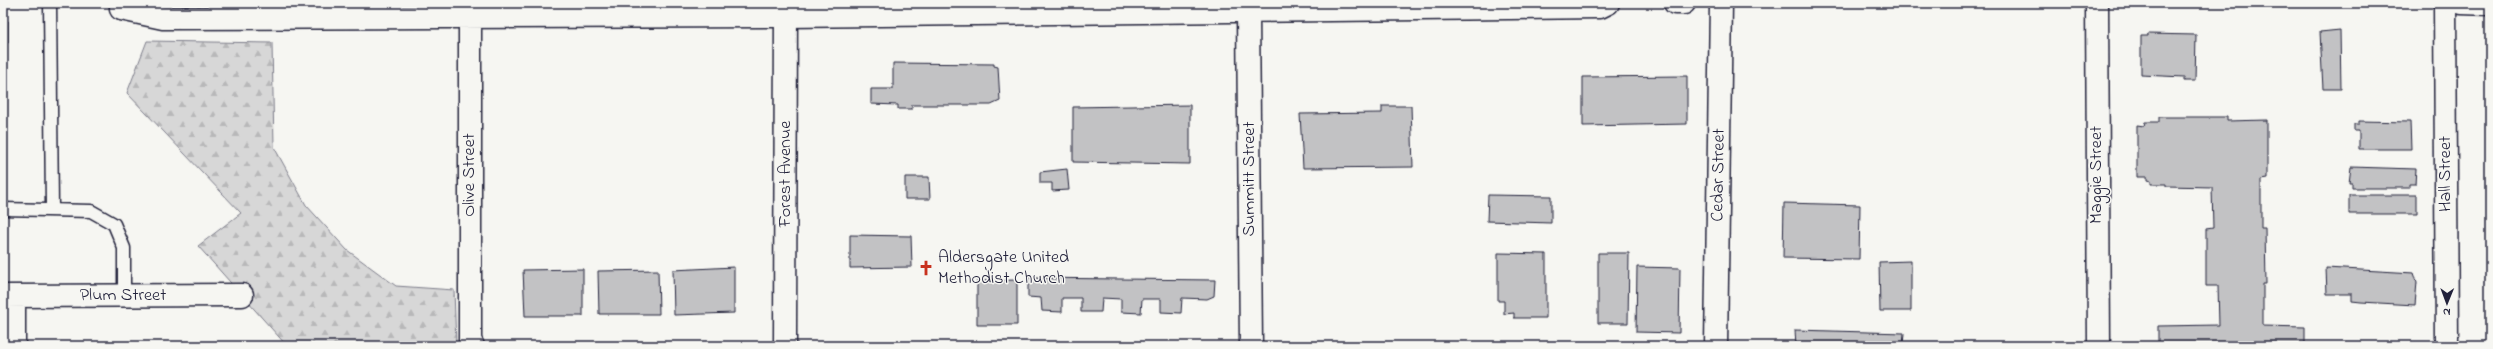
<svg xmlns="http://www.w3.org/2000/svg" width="2493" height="349" font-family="'Indie Flower',sans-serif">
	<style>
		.forest { fill: url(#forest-firs); stroke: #7c7c89 }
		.building { fill: #c2c2c4; stroke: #22223b }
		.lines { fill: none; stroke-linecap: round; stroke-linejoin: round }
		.service-casing { stroke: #22223b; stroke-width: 15 }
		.minor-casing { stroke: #22223b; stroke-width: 25 }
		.tertiary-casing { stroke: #22223b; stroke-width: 25 }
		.service { stroke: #f6f6f2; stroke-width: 12 }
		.minor { stroke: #f6f6f2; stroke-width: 22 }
		.tertiary { stroke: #f6f6f2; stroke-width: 22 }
		.labels { text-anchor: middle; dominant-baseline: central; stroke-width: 3; stroke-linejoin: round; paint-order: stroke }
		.street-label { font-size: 18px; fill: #22223b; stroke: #f6f6f2 }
		.poi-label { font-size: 18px; fill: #22223b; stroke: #f6f6f2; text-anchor: start }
	</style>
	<defs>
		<pattern id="forest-firs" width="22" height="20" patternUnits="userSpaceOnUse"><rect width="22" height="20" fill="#d7d7d7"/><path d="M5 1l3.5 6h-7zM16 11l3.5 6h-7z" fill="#b8b8b9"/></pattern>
	</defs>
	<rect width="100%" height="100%" fill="#f6f6f2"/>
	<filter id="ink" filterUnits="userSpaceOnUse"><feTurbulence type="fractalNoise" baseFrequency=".025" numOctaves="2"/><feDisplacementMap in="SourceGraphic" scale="8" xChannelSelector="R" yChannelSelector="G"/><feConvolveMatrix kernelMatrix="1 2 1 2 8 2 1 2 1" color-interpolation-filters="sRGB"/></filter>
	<g filter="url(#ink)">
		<path class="forest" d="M 147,41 L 272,43 L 274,147 L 306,205 L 347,250 L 396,286 L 454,290 L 456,346 L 287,346 L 198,246 L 241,213 L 127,93 Z"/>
		<path class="building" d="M 3,21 L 8,21 L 8,43 L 3,43 Z
			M 2340,30 L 2341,89 L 2323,89 L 2320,32 Z
			M 2148,34 L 2196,35 L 2195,81 L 2184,81 L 2184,77 L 2141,75 L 2141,36 L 2148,36 Z
			M 893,63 L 994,64 L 994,66 L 998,67 L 1000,101 L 991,105 L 912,105 L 912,109 L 898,109 L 898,105 L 871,104 L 871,89 L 893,89 Z
			M 1687,76 L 1687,124 L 1583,126 L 1583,77 Z
			M 1190,105 L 1190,164 L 1073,162 L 1073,107 Z
			M 1382,106 L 1411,106 L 1413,167 L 1303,168 L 1300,114 L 1382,113 Z
			M 2159,117 L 2227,117 L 2227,121 L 2267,120 L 2267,179 L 2261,180 L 2261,228 L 2265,228 L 2266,284 L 2263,284 L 2263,326 L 2305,327 L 2305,344 L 2313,344 L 2313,346 L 2158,346 L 2158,326 L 2219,325 L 2218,286 L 2206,286 L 2206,229 L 2213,228 L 2212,187 L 2166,186 L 2166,184 L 2151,184 L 2151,181 L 2147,180 L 2147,177 L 2137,177 L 2137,125 L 2144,126 L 2145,122 L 2159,122 Z
			M 2359,121 L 2410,122 L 2411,149 L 2359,149 L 2359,131 L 2354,131 L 2354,124 L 2359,124 Z
			M 2351,167 L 2416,169 L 2415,184 L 2409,184 L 2409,188 L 2352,188 L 2352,183 L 2349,183 Z
			M 1067,169 L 1069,190 L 1052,191 L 1052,183 L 1040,183 L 1040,172 Z
			M 905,177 L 929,177 L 930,199 L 905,199 Z
			M 1488,195 L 1551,196 L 1551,223 L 1487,221 Z
			M 2349,195 L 2417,195 L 2417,214 L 2349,214 Z
			M 1784,203 L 1860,205 L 1859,259 L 1783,258 Z
			M 850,235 L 911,236 L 912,267 L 850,268 Z
			M 1498,253 L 1546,254 L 1546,318 L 1514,318 L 1514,313 L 1504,314 L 1504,301 L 1498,301 Z
			M 1598,253 L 1629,253 L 1628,323 L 1598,323 Z
			M 1911,261 L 1911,311 L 1880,311 L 1879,262 Z
			M 734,267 L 734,313 L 674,315 L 673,270 Z
			M 1637,267 L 1680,268 L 1679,333 L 1636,332 Z
			M 2326,268 L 2414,273 L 2417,282 L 2415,305 L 2361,302 L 2352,301 L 2352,294 L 2327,294 Z
			M 583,269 L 583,316 L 525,316 L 523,270 Z
			M 658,270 L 659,314 L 599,314 L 598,271 Z
			M 1028,278 L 1215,280 L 1214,296 L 1207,299 L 1182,298 L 1181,313 L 1161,312 L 1161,299 L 1142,299 L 1141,313 L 1121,312 L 1121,299 L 1102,298 L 1101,312 L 1081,312 L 1081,298 L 1062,298 L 1062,312 L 1042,311 L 1041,298 L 1028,297 Z
			M 1017,280 L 1017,325 L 977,325 L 977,281 Z
			M 1795,330 L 1904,333 L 1903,346 L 1796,346 Z"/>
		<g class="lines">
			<g class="service-casing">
				<path id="service" d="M 50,3 L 52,209
					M 3,209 L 91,211 L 114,224 L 124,248 L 124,296"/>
			</g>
			<g class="minor-casing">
				<path id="minor" d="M 121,3 L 121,9 L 163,18 L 786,16 L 1600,7 L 1608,3
					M 1675,3 L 1684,3
					M 2097,3 L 2099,346
					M 2445,3 L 2447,346
					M 2461,3 L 2490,4
					M 470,4 L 470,340 L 473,346
					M 1248,12 L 1251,346
					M 3,296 L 242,295
					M 14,296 L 14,346
					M 1716,346 L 1721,3"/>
			</g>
			<g class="tertiary-casing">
				<path id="tertiary" d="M 785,346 L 786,3"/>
			</g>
			<use href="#service" class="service"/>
			<use href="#minor" class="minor"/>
			<use href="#tertiary" class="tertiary"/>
		</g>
	</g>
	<defs>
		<g id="church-bare" transform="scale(1.2)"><path d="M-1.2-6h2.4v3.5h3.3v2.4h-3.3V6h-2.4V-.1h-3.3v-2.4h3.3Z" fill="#c8321e" stroke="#f6f6f2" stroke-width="2.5" paint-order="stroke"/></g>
	</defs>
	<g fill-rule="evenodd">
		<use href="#church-bare" x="926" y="268"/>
	</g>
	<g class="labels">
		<g class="street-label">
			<text transform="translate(786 174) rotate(-90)">Forest Avenue</text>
			<text transform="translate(2446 174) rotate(-90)">Hall Street</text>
			<text transform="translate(470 175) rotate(-90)">Olive Street</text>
			<text transform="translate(1719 175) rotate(-89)">Cedar Street</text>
			<text transform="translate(2097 175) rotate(-90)">Maggie Street</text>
			<text transform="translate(1250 179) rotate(-90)">Summitt Street</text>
			<text x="123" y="296">Plum Street</text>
		</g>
		<g class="poi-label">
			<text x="938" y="258">Aldersgate United<tspan x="938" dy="21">Methodist Church</tspan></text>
		</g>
	</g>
	<rect width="2493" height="349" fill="none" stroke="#f6f6f2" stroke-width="16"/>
	<rect x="8" y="8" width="2477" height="333" fill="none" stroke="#22223b" stroke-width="1.5" filter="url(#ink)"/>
	<g transform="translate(2447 303) rotate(181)" stroke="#f6f6f2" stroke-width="3" paint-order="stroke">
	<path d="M0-3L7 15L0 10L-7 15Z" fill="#22223b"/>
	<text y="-6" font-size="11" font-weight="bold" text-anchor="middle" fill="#22223b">N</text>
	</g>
</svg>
